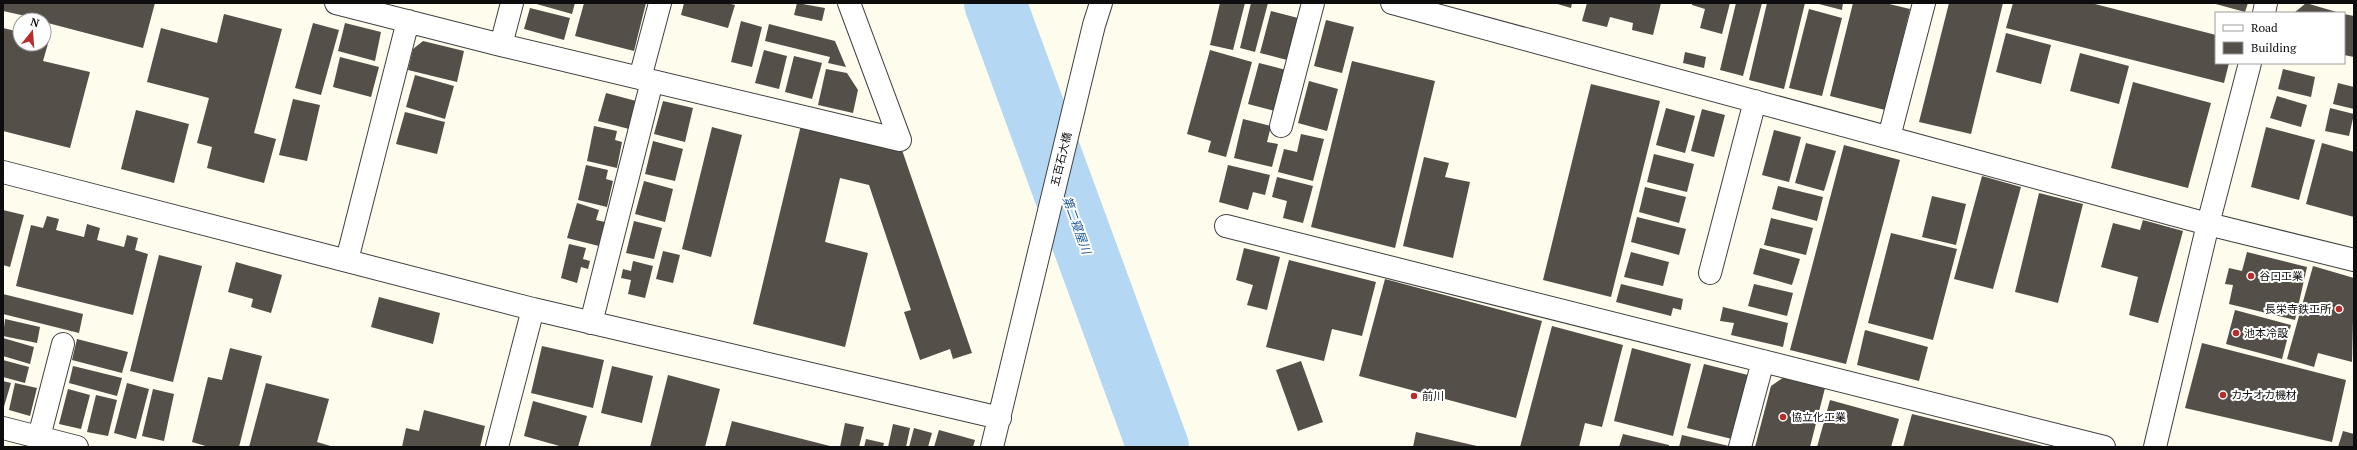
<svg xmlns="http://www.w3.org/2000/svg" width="2357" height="450" font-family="'PT Serif','Noto Sans JP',serif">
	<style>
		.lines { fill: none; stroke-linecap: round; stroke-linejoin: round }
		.river { stroke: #b4d7f3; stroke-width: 62 }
		.building { fill: #554f4a }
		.minor-casing { stroke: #404040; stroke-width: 24 }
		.minor { stroke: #fff; stroke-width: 22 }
		.poi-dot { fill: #b62e2b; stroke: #fff; stroke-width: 1.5 }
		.labels { text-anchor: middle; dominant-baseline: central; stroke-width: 4; stroke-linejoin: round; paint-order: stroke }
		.street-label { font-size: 11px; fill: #0d0d0d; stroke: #fff }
		.poi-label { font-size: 11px; fill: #0d0d0d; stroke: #fff; text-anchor: start }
		.water-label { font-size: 12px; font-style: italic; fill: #1c5999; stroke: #fff }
	</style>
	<rect width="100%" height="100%" fill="#fefced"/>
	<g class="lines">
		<path class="river" d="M 995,3 L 1158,447"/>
	</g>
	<path class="building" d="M 3,3 L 155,3 L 143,48 L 44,22 L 44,20 L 3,11 Z
		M 533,3 L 575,3 L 572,14 Z
		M 584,3 L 646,3 L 634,51 L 575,36 Z
		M 684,3 L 727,3 L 735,5 L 728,28 L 681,15 Z
		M 797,3 L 825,8 L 822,21 L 794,15 Z
		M 1220,3 L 1245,3 L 1233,50 L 1210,45 Z
		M 1251,3 L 1268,3 L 1255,52 L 1240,48 Z
		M 1554,3 L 1572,3 L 1571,8 Z
		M 1587,3 L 1661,3 L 1653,35 L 1632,30 L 1633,23 L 1610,17 L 1607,27 L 1582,21 Z
		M 1692,3 L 1730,3 L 1722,34 L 1700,28 L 1705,9 L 1692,5 Z
		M 1736,3 L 1762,3 L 1743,76 L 1720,70 Z
		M 1767,3 L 1805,3 L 1784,89 L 1749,80 Z
		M 1815,3 L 1843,3 L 1842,10 Z
		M 1853,3 L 1885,3 L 1910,9 L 1885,110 L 1830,96 Z
		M 1949,3 L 2003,3 L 1971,134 L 1919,122 Z
		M 2013,3 L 2091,3 L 2216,35 L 2216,63 L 2229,63 L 2224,83 L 2006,28 Z
		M 2212,3 L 2248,3 L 2245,12 Z
		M 2306,3 L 2340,13 L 2294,13 Z
		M 530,8 L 570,18 L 564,40 L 524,29 Z
		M 1809,9 L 1842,18 L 1822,96 L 1789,88 Z
		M 1271,11 L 1298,18 L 1287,60 L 1260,53 Z
		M 224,14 L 282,29 L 254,133 L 276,139 L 264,183 L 207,168 L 212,147 L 197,143 L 209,98 L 147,82 L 161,28 L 217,43 Z
		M 2344,14 L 2354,16 L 2354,57 L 2344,55 Z
		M 1326,20 L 1354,27 L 1342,73 L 1314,66 Z
		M 741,21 L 762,27 L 752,67 L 731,62 Z
		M 313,23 L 339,30 L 321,95 L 295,88 Z
		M 345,23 L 381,32 L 375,61 L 338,51 Z
		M 769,24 L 835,41 L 846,67 L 828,63 L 830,57 L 765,41 Z
		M 3,28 L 20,32 L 20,44 L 44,44 L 44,38 L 49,40 L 43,61 L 90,72 L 70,148 L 3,131 Z
		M 2006,33 L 2051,45 L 2041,84 L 1996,72 Z
		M 423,41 L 464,51 L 457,82 L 408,70 L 413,49 Z
		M 764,50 L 787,56 L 779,89 L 755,83 Z
		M 1210,50 L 1252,62 L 1226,157 L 1208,152 L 1211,141 L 1187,134 Z
		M 1685,52 L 1706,57 L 1704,68 L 1683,63 Z
		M 2080,53 L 2129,66 L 2119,104 L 2070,91 Z
		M 794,56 L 822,63 L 812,99 L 785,92 Z
		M 340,57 L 379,67 L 371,97 L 333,87 Z
		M 1352,61 L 1435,81 L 1395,248 L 1311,227 Z
		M 1259,63 L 1286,70 L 1275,111 L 1248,104 Z
		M 826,69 L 847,73 L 858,90 L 853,113 L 818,105 Z
		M 2283,69 L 2315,77 L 2311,97 L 2278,89 Z
		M 415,75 L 454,86 L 445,119 L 406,107 Z
		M 1309,81 L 1338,89 L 1327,131 L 1298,123 Z
		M 2133,82 L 2211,103 L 2188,188 L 2111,168 Z
		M 2338,83 L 2354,87 L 2354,109 L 2333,104 Z
		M 1591,84 L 1660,101 L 1611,297 L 1543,280 Z
		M 606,93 L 640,102 L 633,130 L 598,121 Z
		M 2277,96 L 2307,105 L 2301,127 L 2270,118 Z
		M 293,99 L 320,105 L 307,161 L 279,155 Z
		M 663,101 L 693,108 L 685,142 L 654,134 Z
		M 1666,108 L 1695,116 L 1685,153 L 1656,145 Z
		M 2330,108 L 2354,114 L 2349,136 L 2325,131 Z
		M 1702,109 L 1725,115 L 1714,157 L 1691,151 Z
		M 136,110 L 189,124 L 174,183 L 121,169 Z
		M 405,112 L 445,122 L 437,154 L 396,144 Z
		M 1243,119 L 1271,126 L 1267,142 L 1278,144 L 1272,167 L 1234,158 Z
		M 801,125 L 902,150 L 972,353 L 953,359 L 950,349 L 920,360 L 904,312 L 911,310 L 869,185 L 840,178 L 825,242 L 868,253 L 845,347 L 753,324 Z
		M 594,126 L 617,131 L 615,140 L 622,142 L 617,168 L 587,161 Z
		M 712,127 L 742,135 L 711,257 L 682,249 Z
		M 2266,127 L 2315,140 L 2299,200 L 2251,187 Z
		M 1774,130 L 1801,137 L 1789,182 L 1762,175 Z
		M 1301,134 L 1324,139 L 1313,181 L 1278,172 L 1284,149 L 1297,152 Z
		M 653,141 L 683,149 L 675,181 L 645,174 Z
		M 1806,143 L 1836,151 L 1824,191 L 1795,183 Z
		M 2322,143 L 2354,152 L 2354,217 L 2306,204 Z
		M 1844,145 L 1900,160 L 1846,364 L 1790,350 Z
		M 1654,154 L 1694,164 L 1687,192 L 1647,182 Z
		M 1424,157 L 1449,163 L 1445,177 L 1470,182 L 1453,258 L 1403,246 Z
		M 586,165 L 608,170 L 606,179 L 613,181 L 607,207 L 578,200 Z
		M 1228,165 L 1270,175 L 1265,195 L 1253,192 L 1248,210 L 1219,202 Z
		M 1982,176 L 2021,187 L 1993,289 L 1954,279 Z
		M 1277,177 L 1313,186 L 1303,223 L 1283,218 L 1287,201 L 1272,197 Z
		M 644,181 L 673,189 L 665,222 L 635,214 Z
		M 1778,186 L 1823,197 L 1817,221 L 1772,209 Z
		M 1645,187 L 1686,197 L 1679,223 L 1639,212 Z
		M 2039,193 L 2083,204 L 2058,303 L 2015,292 Z
		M 1932,196 L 1966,204 L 1956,245 L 1922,237 Z
		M 577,203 L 599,210 L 596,220 L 605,222 L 599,246 L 567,238 Z
		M 3,210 L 24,215 L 10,267 L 3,265 Z
		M 47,216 L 59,219 L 56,230 L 84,237 L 87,224 L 100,228 L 97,240 L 124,247 L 127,235 L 138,238 L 135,250 L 148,254 L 133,315 L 16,286 L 31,225 L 43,228 Z
		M 1637,217 L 1686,229 L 1679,255 L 1631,242 Z
		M 1771,218 L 1813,228 L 1806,255 L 1764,245 Z
		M 2143,220 L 2183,231 L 2158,323 L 2129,315 L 2138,277 L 2101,267 L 2113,223 L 2140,230 Z
		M 634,221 L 662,228 L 654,259 L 626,253 Z
		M 1891,233 L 1957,249 L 1933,340 L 1868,323 Z
		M 569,244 L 586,248 L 583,259 L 590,261 L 588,269 L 581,267 L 577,283 L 561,278 Z
		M 1244,248 L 1280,257 L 1267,310 L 1247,305 L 1253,285 L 1236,280 Z
		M 1760,248 L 1800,259 L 1792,285 L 1753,274 Z
		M 663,251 L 680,255 L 673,283 L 656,279 Z
		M 1631,252 L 1669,262 L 1663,286 L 1624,277 Z
		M 2247,252 L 2307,267 L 2295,320 L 2229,304 L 2233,285 L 2225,284 L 2229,268 L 2242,271 Z
		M 159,255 L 202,266 L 173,382 L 130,371 Z
		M 1289,260 L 1376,282 L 1362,336 L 1332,329 L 1324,361 L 1266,347 Z
		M 633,261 L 653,266 L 645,298 L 628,294 L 631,280 L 621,278 L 623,269 L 631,271 Z
		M 236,262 L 282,275 L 271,313 L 251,307 L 253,299 L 228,292 Z
		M 2313,266 L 2354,278 L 2352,362 L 2318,353 L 2314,367 L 2287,359 Z
		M 1385,279 L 1542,321 L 1516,418 L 1359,376 Z
		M 1621,284 L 1683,299 L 1681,310 L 1673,308 L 1671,316 L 1616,302 Z
		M 1754,284 L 1793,293 L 1787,316 L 1748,306 Z
		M 3,294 L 83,314 L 79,333 L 3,314 Z
		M 379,297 L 440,313 L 433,344 L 371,327 Z
		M 1723,307 L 1788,323 L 1783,347 L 1731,335 L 1734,323 L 1720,321 Z
		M 2235,310 L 2291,325 L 2282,359 L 2226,344 Z
		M 5,319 L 40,327 L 37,343 L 3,336 Z
		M 1552,326 L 1623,345 L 1602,427 L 1585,423 L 1579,447 L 1520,447 Z
		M 1865,330 L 1928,347 L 1919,381 L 1857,365 Z
		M 3,338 L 34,347 L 30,364 L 3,356 Z
		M 77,339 L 128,352 L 122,373 L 72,360 Z
		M 2202,343 L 2346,380 L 2332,442 L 2185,408 Z
		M 542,346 L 604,360 L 593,408 L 531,393 Z
		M 230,348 L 262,356 L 239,447 L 209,447 L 192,442 L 208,377 L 222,380 Z
		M 1632,348 L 1691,364 L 1673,436 L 1614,421 Z
		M 3,360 L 29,367 L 25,383 L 3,377 Z
		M 1301,361 L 1323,422 L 1298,431 L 1276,370 Z
		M 1704,364 L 1748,375 L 1732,439 L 1687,428 Z
		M 73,366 L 122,378 L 117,396 L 69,383 Z
		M 612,366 L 653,376 L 642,423 L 601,413 Z
		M 668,375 L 720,389 L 705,447 L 650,447 Z
		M 1784,377 L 1825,388 L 1810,447 L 1755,447 L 1771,386 Z
		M 3,381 L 11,383 L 3,410 Z
		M 15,383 L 37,388 L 30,416 L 9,410 Z
		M 127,383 L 149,389 L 136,439 L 114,433 Z
		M 266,383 L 329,399 L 317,442 L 334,447 L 249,447 Z
		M 68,389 L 90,395 L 81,429 L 59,424 Z
		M 153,389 L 174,394 L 164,441 L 142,436 Z
		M 96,395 L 117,400 L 108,436 L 87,432 Z
		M 1830,400 L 1899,419 L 1891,447 L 1817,447 Z
		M 533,401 L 587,416 L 578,447 L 563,447 L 524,436 Z
		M 424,410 L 485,426 L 480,447 L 402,447 L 406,428 L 419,431 Z
		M 1912,414 L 2043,446 L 2043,447 L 1903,447 Z
		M 732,421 L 830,446 L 830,447 L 725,447 Z
		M 845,423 L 864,427 L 859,447 L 840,447 Z
		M 893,424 L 910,428 L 906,447 L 888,447 Z
		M 914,428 L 932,433 L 928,447 L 909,447 Z
		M 939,430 L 975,440 L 973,447 L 934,447 Z
		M 2343,431 L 2354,434 L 2354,447 L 2338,447 Z
		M 1416,432 L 1477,446 L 1477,447 L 1413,447 Z
		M 1623,434 L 1669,445 L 1669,447 L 1619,447 Z
		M 1682,435 L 1729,446 L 1729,447 L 1679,447 Z
		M 866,439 L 884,443 L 883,447 L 864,447 Z"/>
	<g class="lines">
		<g class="minor-casing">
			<path id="minor" d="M 336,3 L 501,45 L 900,140 L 849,3
				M 1392,3 L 2208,224 L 2354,260
				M 2264,13 L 2266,3
				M 501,45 L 512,3
				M 640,78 L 660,3
				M 1281,126 L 1313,3
				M 1889,137 L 1924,3
				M 3,172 L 533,309 L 1000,418
				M 1226,226 L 2104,447
				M 347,260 L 408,21
				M 1710,273 L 1755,101
				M 591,323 L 652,81
				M 3,428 L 77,447
				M 39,437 L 63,344
				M 497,447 L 533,309
				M 992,447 L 1094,25 L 1101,3
				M 1740,447 L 1763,361
				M 2155,447 L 2208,224 L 2250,63"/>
		</g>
		<use href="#minor" class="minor"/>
	</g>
	<g class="poi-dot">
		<circle cx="2251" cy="276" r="4"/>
		<circle cx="2339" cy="309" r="4"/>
		<circle cx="2236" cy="333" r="4"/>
		<circle cx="2223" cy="395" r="4"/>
		<circle cx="1414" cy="396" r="4"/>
		<circle cx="1783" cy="417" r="4"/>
	</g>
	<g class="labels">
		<g class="street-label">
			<text transform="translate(1061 159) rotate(-76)">五百石大橋</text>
		</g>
		<g class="poi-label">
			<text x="2259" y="276">谷口工業</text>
			<text x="2331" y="309" text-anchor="end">長栄寺鉄工所</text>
			<text x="2244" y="333">池本冷設</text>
			<text x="2231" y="395">カナオカ機材</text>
			<text x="1422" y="396">前川</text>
			<text x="1791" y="417">協立化工業</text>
		</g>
		<g class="water-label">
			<text transform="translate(1077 225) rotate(70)">第二寝屋川</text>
		</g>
	</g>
	<rect width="2357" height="450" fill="none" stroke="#0d0d0d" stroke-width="8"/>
	<rect x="2215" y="12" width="130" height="52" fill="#ffffff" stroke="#9e9e9e"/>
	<rect x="2223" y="25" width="20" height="6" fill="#ffffff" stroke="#9e9e9e"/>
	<text x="2251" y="32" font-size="12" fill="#0d0d0d">Road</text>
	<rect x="2223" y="42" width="20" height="12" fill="#554f4a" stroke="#9e9e9e"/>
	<text x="2251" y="52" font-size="12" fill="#0d0d0d">Building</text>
	<g transform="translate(32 32) rotate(17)"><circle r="19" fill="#ffffff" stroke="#9e9e9e"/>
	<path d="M0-3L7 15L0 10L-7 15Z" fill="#b62e2b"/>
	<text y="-6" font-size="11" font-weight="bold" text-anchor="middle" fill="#0d0d0d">N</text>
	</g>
</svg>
